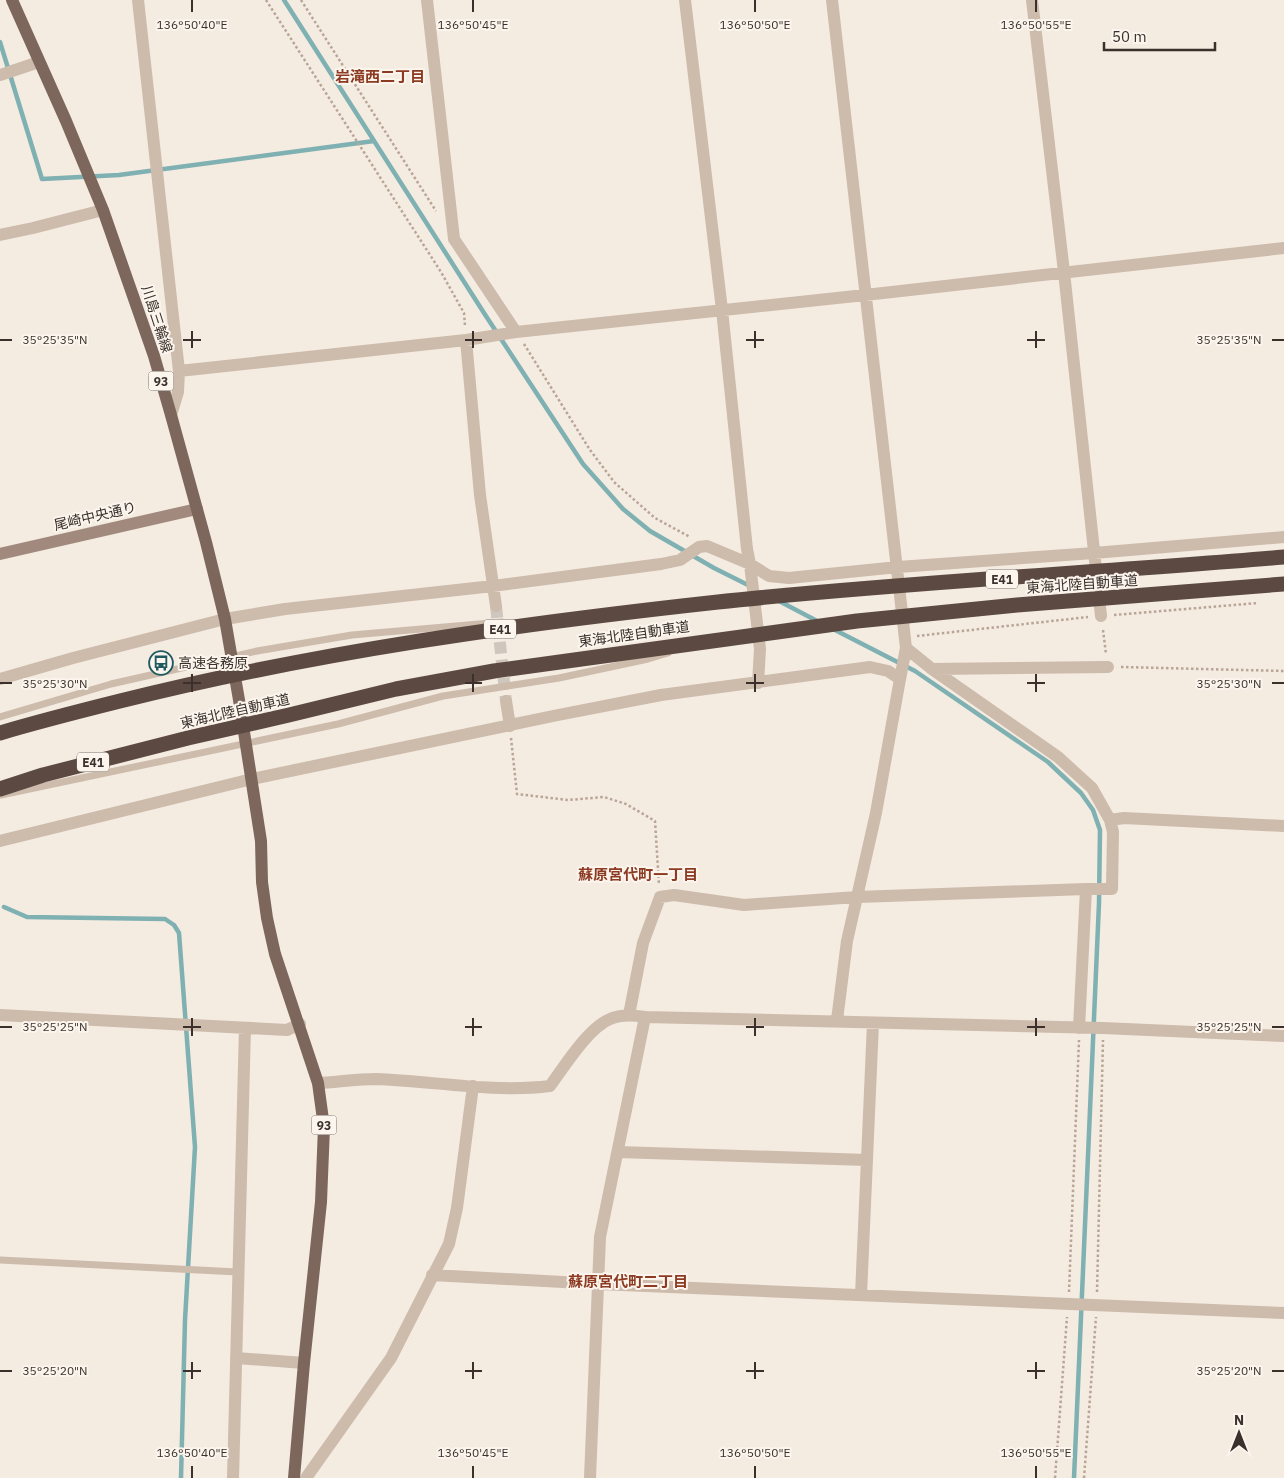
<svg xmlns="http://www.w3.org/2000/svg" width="1284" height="1478" font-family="'IBM Plex Sans','Noto Sans JP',sans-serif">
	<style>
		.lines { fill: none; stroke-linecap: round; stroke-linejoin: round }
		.stream { stroke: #7fb0b2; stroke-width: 4.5 }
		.street-tunnel { stroke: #cfc6bd; stroke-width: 12; stroke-dasharray: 12 6; stroke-linecap: butt }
		.path { stroke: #b9a596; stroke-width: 2.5; stroke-dasharray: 2.5 2.5; stroke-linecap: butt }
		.lane { stroke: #cdbbac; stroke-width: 7 }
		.street { stroke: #cdbbac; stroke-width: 12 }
		.secondary { stroke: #a18a7d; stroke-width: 12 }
		.primary { stroke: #7d675c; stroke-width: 12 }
		.highway { stroke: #5c4a42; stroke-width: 15 }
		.ticks { fill: none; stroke: #3b302b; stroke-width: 2 }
		.labels { text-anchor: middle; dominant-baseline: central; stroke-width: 4; stroke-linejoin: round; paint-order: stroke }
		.shield { fill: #fbf5ee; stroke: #756b66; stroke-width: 1 }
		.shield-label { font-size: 12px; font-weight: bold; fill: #3b302b }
		.street-label { font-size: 14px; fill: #3b302b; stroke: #fbf5ee }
		.poi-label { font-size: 14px; fill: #3b302b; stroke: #fbf5ee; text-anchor: start }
		.neighbourhood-label { font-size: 15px; font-weight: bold; fill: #8c3b22; stroke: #fbf5ee }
		.ticks-label { font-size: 12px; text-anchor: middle; fill: #3b302b; stroke: #fbf5ee; stroke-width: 4; stroke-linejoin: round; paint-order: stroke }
	</style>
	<rect width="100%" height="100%" fill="#f4ebe1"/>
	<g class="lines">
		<path class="stream" d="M 284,0 L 484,313 L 583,464 L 623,509 L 650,531 L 714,568 L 750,586
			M 0,42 L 42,179 L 119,175 L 374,141
			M 779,601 L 819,622
			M 835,630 L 915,671 L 1048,762 L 1081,793 L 1093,810 L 1100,830 L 1099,903 L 1074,1478
			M 4,907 L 27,917 L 165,919 L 174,925 L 179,933 L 195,1147 L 185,1320 L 181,1478"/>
		<path class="street-tunnel" d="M 496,606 L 506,701"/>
		<path class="path" d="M 266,0 L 441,272 L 464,313 L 465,326
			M 301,0 L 436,211
			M 524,344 L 590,450 L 614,482 L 655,518 L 690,537
			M 1114,615 L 1258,603
			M 1103,630 L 1106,654
			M 917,636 L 1088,617
			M 1121,667 L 1284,671
			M 511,738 L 517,794 L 568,800 L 604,797 L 626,804 L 655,821 L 659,885
			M 1069,1292 L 1079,1040
			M 1097,1292 L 1103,1040
			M 1055,1478 L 1067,1317
			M 1084,1478 L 1096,1317"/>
		<path class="lane" d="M 0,717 L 111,684 L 257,651 L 352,635 L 502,622
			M 1,795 L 338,724 L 443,696 L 559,678 L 648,659 L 668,653
			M 0,1260 L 238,1272"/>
		<path class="street" d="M 138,0 L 179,371 L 178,392 L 171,415
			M 427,0 L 454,239 L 516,332
			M 685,0 L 722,310 L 747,549 L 750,564 L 760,649 L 758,683
			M 832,0 L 906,648
			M 1032,0 L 1064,272 L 1101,616
			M 0,75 L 39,62
			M 0,235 L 33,228 L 103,210
			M 466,340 L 480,495 L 496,606
			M 179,371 L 466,340 L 516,332 L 865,295 L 1284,248
			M 932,669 L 1058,757 L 1092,788 L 1110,820 L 1113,832 L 1112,889 L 1086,889
			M 0,679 L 73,658 L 225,619 L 285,609 L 493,586 L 661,564 L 680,560 L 699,547 L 707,546 L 750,564 L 769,576 L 789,578 L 898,567 L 1094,553 L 1284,537
			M 900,679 L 906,648 L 932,669 L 1108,667
			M 506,701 L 510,726
			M 1110,820 L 1124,818 L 1284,826
			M 0,841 L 252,779 L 558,715 L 661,695 L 870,667 L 888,671 L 900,679 L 876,813 L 847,941 L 837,1020
			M 0,1015 L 287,1030 L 300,1024
			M 629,1015 L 643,943 L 660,897 L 674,895 L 744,905 L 857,897 L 1086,889 L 1079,1028
			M 318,1083 C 337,1082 357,1079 376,1079 C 433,1081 493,1093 550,1086 C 564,1067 588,1028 610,1019 C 621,1014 633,1015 645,1017 L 1103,1028 L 1284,1036
			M 618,1152 L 867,1160
			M 432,1275 L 599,1284 L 1284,1313
			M 861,1295 L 873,1023
			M 236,1358 L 304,1363
			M 233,1478 L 245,1028
			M 306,1478 L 391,1358 L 449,1244 L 457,1208 L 473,1086
			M 590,1478 L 600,1237 L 645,1017"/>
		<path class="secondary" d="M 0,554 L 197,509"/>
		<path class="primary" d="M 12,0 L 66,121 L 103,210 L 154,356 L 171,415 L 206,542 L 225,619 L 239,700 L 261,841 L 262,882 L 267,918 L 275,954 L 318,1083 L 324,1127 L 321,1202 L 304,1363 L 294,1478"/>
		<path class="highway" d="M 0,733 C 40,721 80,711 120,701 C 316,652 517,624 718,602 C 906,582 1096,573 1284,557
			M 0,789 L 43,775 L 188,738 L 289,715 L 396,689 L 494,671 L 857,621 L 1017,605 L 1284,584"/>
	</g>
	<path class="ticks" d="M 192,0 L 192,12M 473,0 L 473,12M 755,0 L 755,12M 1036,0 L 1036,12M 192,331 L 192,348M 473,331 L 473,348M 755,331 L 755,348M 1036,331 L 1036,348M 0,340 L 12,340M 183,340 L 201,340M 465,340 L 482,340M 746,340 L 764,340M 1027,340 L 1045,340M 1272,340 L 1284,340M 192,674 L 192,692M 473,674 L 473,692M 755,674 L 755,692M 1036,674 L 1036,692M 0,683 L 12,683M 183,683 L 201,683M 465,683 L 482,683M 746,683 L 764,683M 1027,683 L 1045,683M 1272,683 L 1284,683M 192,1018 L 192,1036M 473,1018 L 473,1036M 755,1018 L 755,1036M 1036,1018 L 1036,1036M 0,1027 L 12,1027M 183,1027 L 201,1027M 465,1027 L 482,1027M 746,1027 L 764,1027M 1027,1027 L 1045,1027M 1272,1027 L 1284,1027M 192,1362 L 192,1379M 473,1362 L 473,1379M 755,1362 L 755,1379M 1036,1362 L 1036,1379M 0,1371 L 12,1371M 183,1371 L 201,1371M 465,1371 L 482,1371M 746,1371 L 764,1371M 1027,1371 L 1045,1371M 1272,1371 L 1284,1371M 192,1466 L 192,1478M 473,1466 L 473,1478M 755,1466 L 755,1478M 1036,1466 L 1036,1478"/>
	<defs>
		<g id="bus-ring" transform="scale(1.25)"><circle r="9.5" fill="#fbf5ee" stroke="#1f5a5e" stroke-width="1.5"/><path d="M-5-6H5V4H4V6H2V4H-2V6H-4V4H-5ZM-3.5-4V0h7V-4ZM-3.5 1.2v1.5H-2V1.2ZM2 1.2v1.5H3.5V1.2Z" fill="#1f5a5e"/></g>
	</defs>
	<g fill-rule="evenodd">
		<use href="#bus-ring" x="161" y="663"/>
	</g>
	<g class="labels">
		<g class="shield">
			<rect x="148.5" y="371.5" width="25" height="19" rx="4"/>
			<rect x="986" y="569.5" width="32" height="19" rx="4"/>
			<rect x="484" y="619.5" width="32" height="19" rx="4"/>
			<rect x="77" y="752.5" width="32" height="19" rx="4"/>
			<rect x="311.5" y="1115.5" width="25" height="19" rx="4"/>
		</g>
		<g class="shield-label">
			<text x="161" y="381">93</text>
			<text x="1002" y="579">E41</text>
			<text x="500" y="629">E41</text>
			<text x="93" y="762">E41</text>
			<text x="324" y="1125">93</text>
		</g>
		<g class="street-label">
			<text transform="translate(157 319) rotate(72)">川島三輪線</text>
			<text transform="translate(95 516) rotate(-13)">尾崎中央通り</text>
			<text transform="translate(1082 584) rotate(-4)">東海北陸自動車道</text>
			<text transform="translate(634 634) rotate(-8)">東海北陸自動車道</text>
			<text transform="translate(235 711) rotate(-13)">東海北陸自動車道</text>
		</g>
		<g class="poi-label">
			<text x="178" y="663">高速各務原</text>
		</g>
		<g class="neighbourhood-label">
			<text x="380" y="76">岩滝西二丁目</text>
			<text x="638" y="874">蘇原宮代町一丁目</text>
			<text x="628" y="1281">蘇原宮代町二丁目</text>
		</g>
	</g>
	<g class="ticks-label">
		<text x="192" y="29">136°50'40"E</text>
		<text x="473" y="29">136°50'45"E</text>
		<text x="755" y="29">136°50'50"E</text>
		<text x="1036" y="29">136°50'55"E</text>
		<text x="55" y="344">35°25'35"N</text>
		<text x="1229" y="344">35°25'35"N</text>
		<text x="55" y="688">35°25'30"N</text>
		<text x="1229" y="688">35°25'30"N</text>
		<text x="55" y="1031">35°25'25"N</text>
		<text x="1229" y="1031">35°25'25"N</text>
		<text x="55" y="1375">35°25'20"N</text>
		<text x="1229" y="1375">35°25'20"N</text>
		<text x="192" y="1457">136°50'40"E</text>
		<text x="473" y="1457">136°50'45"E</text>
		<text x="755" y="1457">136°50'50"E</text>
		<text x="1036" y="1457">136°50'55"E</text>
	</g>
	<g transform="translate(1239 1433)" stroke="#fbf5ee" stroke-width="4" paint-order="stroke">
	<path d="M0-4L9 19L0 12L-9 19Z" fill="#3b302b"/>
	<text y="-8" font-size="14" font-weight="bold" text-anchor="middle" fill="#3b302b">N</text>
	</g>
	<path d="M1104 42v8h111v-8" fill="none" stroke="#3b302b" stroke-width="2.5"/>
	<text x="1112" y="42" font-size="15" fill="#3b302b" stroke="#fbf5ee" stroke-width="4" paint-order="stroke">50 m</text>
</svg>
